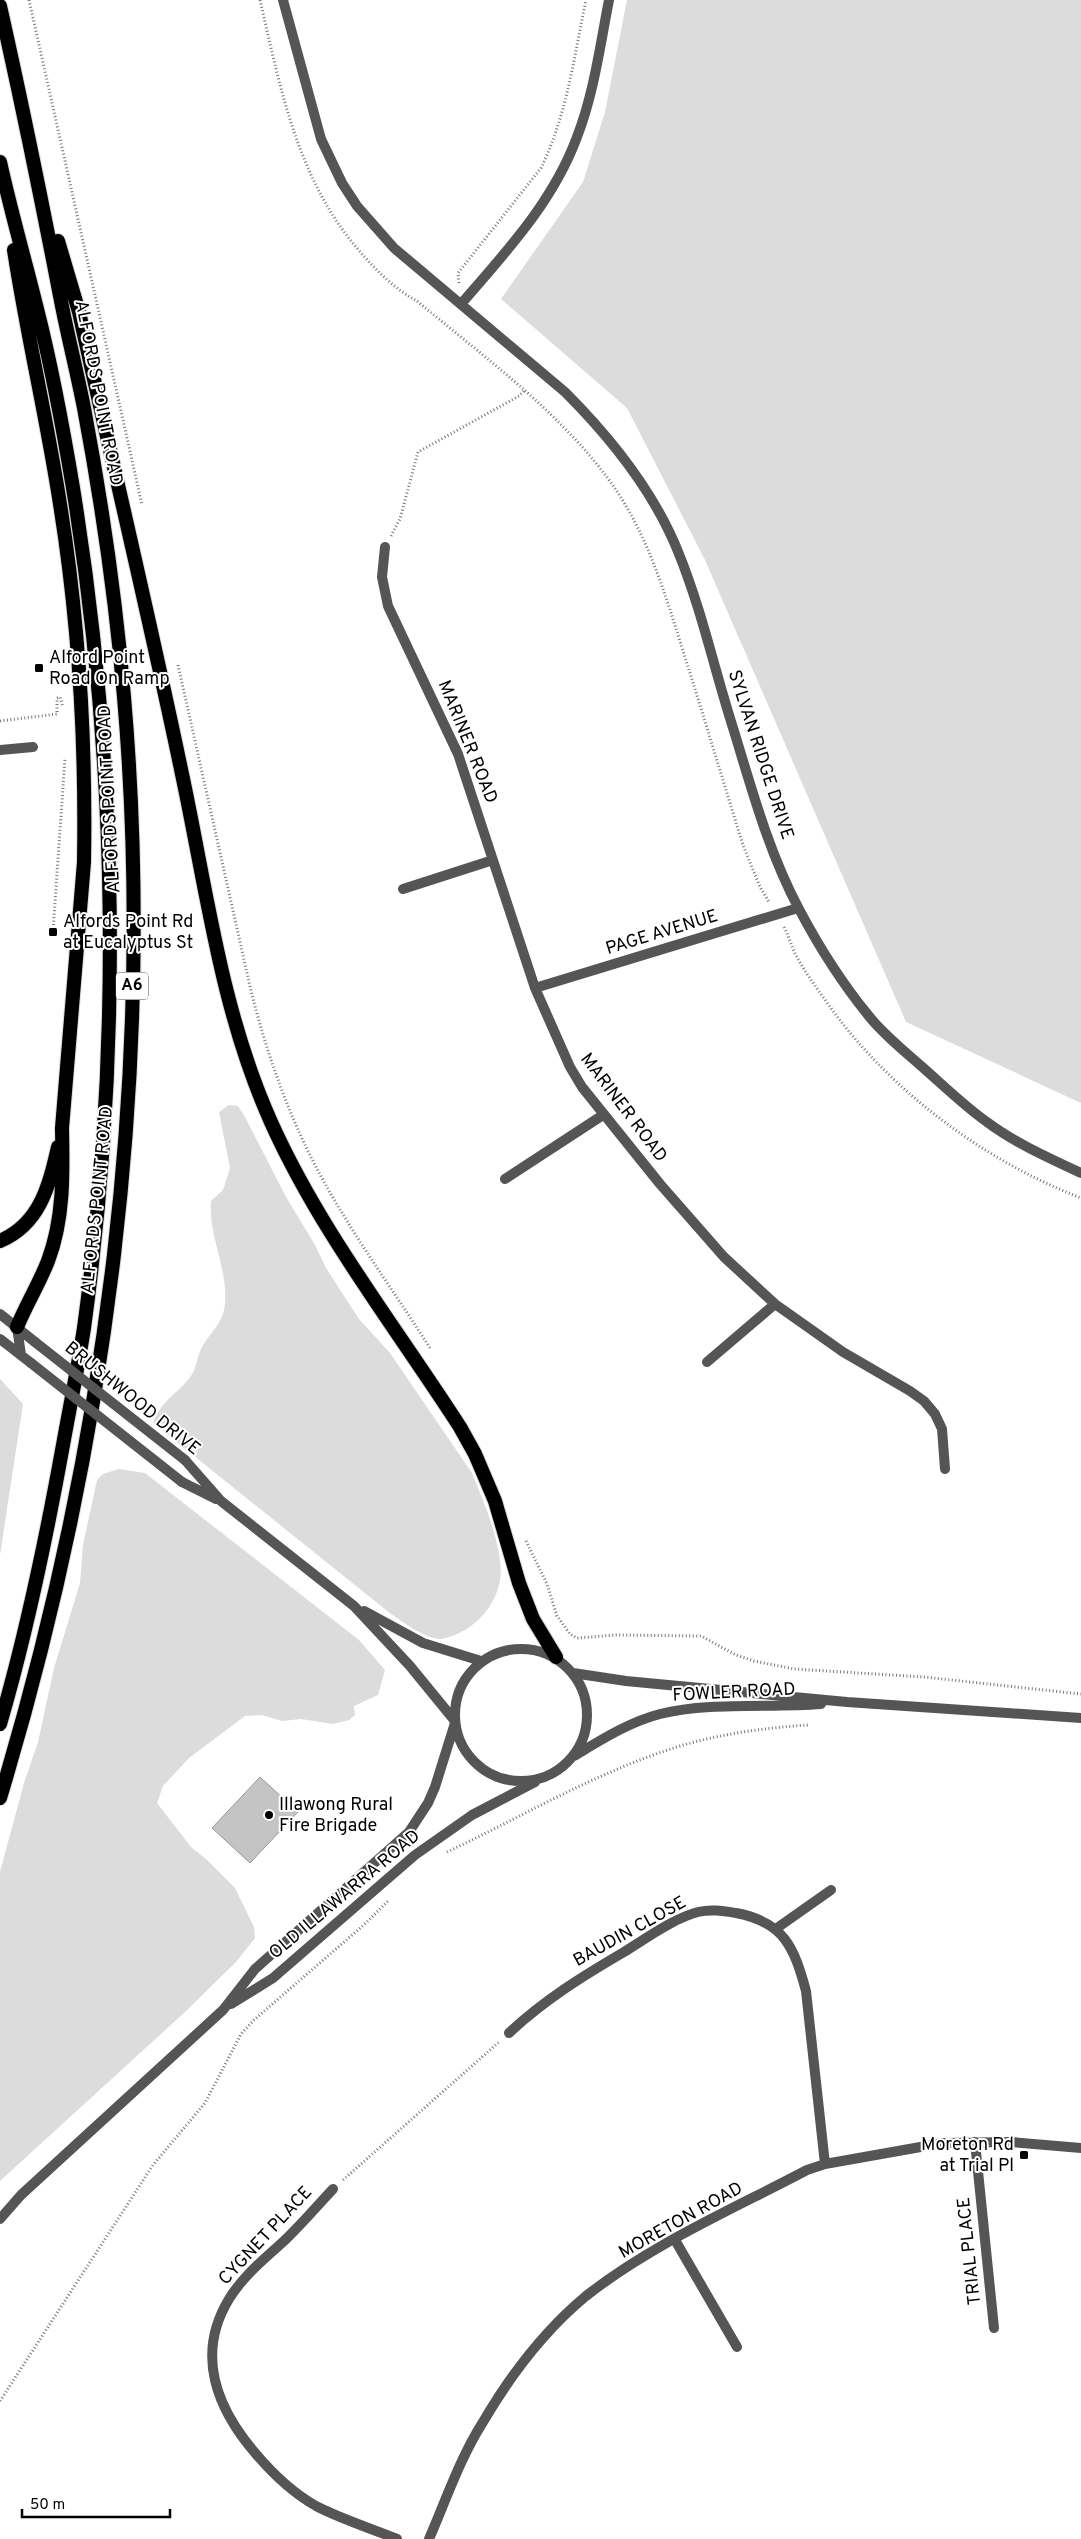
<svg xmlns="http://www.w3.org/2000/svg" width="1081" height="2539" font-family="Overpass,sans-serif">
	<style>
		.green { fill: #dcdcdc }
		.building { fill: #c4c4c4; stroke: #999 }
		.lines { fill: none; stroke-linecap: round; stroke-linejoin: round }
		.trunk-casing { stroke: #dbdbdb; stroke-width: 16 }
		.path { stroke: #777; stroke-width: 3; stroke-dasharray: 1 2.5; stroke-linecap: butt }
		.minor { stroke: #555; stroke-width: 10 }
		.tertiary { stroke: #555; stroke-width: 10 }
		.trunk { stroke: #000; stroke-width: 14 }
		.tertiary-bridge { stroke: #555; stroke-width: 10 }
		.poi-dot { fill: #000; stroke: #fff; stroke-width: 2 }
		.labels { text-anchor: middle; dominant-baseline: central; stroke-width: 4; stroke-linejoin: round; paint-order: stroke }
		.shield { fill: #fff; stroke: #4c4c4c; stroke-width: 1 }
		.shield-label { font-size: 16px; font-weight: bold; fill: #000 }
		.street-label { font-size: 18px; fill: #000; stroke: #fff }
		.poi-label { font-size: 18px; fill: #000; stroke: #fff; text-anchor: start }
	</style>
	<rect width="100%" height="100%" fill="#fff"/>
	<path class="green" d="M 627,0 L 1081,0 L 1081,1103 L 906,1022 L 705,560 L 627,408 L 501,299 L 583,182 L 605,112 Z
		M 229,1105 L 238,1106 L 245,1117 L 286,1197 L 315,1245 L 326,1268 L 359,1319 L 390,1353 L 472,1473 C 483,1500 496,1530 500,1560 C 505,1592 485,1622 457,1634 C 452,1636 444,1639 439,1639 C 422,1637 405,1623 391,1614 L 153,1423 C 164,1397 176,1396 191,1376 C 197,1367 197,1356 202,1347 C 211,1331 223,1324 225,1304 C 228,1268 208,1235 211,1201 L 223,1190 L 230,1168 L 219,1112 Z
		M 0,1379 L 23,1404 L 0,1555 Z
		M 119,1469 L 145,1473 L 359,1640 L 385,1670 L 378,1695 L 354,1706 L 355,1715 L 349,1720 L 333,1724 L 301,1719 L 282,1721 L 262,1715 L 245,1716 L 189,1758 L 163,1786 L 157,1803 L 191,1847 L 207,1860 L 235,1888 L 254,1927 L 255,1938 L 236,1962 L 185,2012 L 0,2181 L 0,1872 L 24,1783 L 38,1742 L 54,1668 L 80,1583 L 83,1545 L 97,1480 L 103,1474 Z"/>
	<path class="building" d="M 260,1777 L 298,1812 L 250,1863 L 212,1828 Z"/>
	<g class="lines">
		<g class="trunk-casing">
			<path id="trunk" d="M 0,6 C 22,104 42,202 61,301 C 68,337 77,372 84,408 C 102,504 116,600 124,697 C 156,1067 107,1444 0,1798
				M 0,162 C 11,212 25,260 37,309 C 52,368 63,428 73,488 C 118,765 122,1050 84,1328 C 78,1367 70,1406 63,1445 C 46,1539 27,1632 0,1724
				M 58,241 L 79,312 C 113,466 150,620 182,774 C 207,891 221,1011 271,1122 C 320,1231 395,1326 460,1427 L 475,1454 L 495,1501 L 519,1583 L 533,1619 L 556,1657
				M 14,250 C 27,335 47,419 60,504 C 79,622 86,743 84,862 L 62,1128 C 63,1173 64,1219 48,1261 C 39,1284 26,1305 17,1327
				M 0,1241 C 40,1224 49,1186 58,1147"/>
		</g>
		<path class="path" d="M 29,0 L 142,505
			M 260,0 C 281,91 298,182 362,254 C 378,272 396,290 417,301 C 485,358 566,416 616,490 C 650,541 666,597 684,654 C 704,717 723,781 743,845 L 760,887 L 769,902
			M 459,283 L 458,273 L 541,168 C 567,115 574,57 586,0
			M 391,536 L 400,519 L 418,452 L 519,396 L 524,391
			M 178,665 L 249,982 C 262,1038 281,1094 306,1147 C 340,1218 388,1282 430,1348
			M 0,721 L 57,714 L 57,698 L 60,697 L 63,707
			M 784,927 C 789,936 791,946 796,955 C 803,969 813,983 823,997 C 884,1086 980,1159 1081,1198
			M 53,932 L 65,758
			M 526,1541 L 547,1584 L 557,1616 L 570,1634 L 577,1638 L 616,1635 L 701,1636 L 736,1655 L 754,1661 L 794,1669 L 924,1677 L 1081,1694
			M 447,1852 C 532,1812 620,1758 711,1738 C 743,1731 776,1727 809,1725
			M 343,2180 L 499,2042
			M 0,2401 L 153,2165 L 205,2103 L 241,2034 L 254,2020 L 366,1923 L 389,1900"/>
		<path class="minor" d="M 283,0 L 321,139 L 342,183 L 357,206 L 394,248 L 565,392 C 611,438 655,493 679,554 C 702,611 715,672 734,731 C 752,790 769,853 799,909 C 818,945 842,983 868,1015 C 883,1034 902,1049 920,1065 C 942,1084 963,1105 987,1122 C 1015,1143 1049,1158 1081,1173
			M 461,304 C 506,252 553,202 577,137 C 594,93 600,46 609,0
			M 385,547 L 382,577 L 388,606 L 458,754 L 535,988 L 570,1067 L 582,1087 L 660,1184 L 724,1257 L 775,1304 L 843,1352 L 910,1391 L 924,1401 L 935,1414 L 942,1429 L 945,1469
			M 0,750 L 33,747
			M 403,889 L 493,860
			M 535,988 L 798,908
			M 505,1179 L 603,1115
			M 707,1362 L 775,1304
			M 777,1928 L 831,1890
			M 509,2033 C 544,2000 583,1976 624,1952 C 645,1939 674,1918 698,1912 C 711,1909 723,1911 736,1913 C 784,1922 794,1947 806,1991 L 825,2164
			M 975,2142 L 994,2328
			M 333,2189 C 317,2206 301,2225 284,2241 C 264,2259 243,2276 229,2299 C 195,2355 217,2409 256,2454 C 273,2474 293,2493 316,2506 C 341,2519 370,2528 397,2539
			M 675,2240 L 737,2347
			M 429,2539 C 446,2500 460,2458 483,2422 C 510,2376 545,2330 586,2296 C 652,2244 733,2209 807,2170 L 825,2164 L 943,2143 L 1011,2142 L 1081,2148"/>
		<path class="tertiary" d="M 0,1314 L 35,1342
			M 17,1327 L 21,1355
			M 0,1339 L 31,1363
			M 185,1460 L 221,1501 L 354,1606 L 410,1666 L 455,1721
			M 182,1482 L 216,1499
			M 364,1611 L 423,1643 L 481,1661
			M455 1715a66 66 0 1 1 132 0a66 66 0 1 1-132 0Z
			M 573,1673 L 626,1681 L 847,1702 L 1081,1718
			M 574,1756 C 601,1740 629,1722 660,1714 C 709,1702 770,1708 821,1704
			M 231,2004 L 273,1978 L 415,1855 L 472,1815 L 535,1782
			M 0,2219 L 21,2195 L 223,2010 L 255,1969 L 409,1832 L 428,1803 L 435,1787 L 455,1723"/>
		<use href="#trunk" class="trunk"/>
		<path class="tertiary-bridge" d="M 35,1342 L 185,1460
			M 31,1363 L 182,1482"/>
	</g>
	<g class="poi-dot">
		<rect x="34" y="663" width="10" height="10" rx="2.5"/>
		<rect x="48" y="927" width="10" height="10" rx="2.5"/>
		<circle cx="269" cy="1815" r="5"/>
		<rect x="1019" y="2150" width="10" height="10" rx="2.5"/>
	</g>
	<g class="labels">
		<rect class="shield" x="116" y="972.5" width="32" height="27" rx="4"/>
		<g class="shield-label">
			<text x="132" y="986">A6</text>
		</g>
		<g class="street-label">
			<text transform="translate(98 393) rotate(79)">ALFORDS POINT ROAD</text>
			<text transform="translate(467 742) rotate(68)">MARINER ROAD</text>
			<text transform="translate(760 755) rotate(72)">SYLVAN RIDGE DRIVE</text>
			<text transform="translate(110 799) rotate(-93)">ALFORDS POINT ROAD</text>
			<text transform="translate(662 933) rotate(-17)">PAGE AVENUE</text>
			<text transform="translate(623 1108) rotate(53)">MARINER ROAD</text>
			<text transform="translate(98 1200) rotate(-84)">ALFORDS POINT ROAD</text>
			<text transform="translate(132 1399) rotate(39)">BRUSHWOOD DRIVE</text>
			<text transform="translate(734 1693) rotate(-3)">FOWLER ROAD</text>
			<text transform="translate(345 1895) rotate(-40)">OLD ILLAWARRA ROAD</text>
			<text transform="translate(630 1932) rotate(-29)">BAUDIN CLOSE</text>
			<text transform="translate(681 2221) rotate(-29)">MORETON ROAD</text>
			<text transform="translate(266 2236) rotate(-47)">CYGNET PLACE</text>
			<text transform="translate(970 2251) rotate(-96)">TRIAL PLACE</text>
		</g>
		<g class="poi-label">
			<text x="49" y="658">Alford Point<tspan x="49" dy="21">Road On Ramp</tspan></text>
			<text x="63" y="922">Alfords Point Rd<tspan x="63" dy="21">at Eucalyptus St</tspan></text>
			<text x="279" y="1805">Illawong Rural<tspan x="279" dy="21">Fire Brigade</tspan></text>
			<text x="1014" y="2145" text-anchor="end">Moreton Rd<tspan x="1014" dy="21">at Trial Pl</tspan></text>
		</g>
	</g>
	<path d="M22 2509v8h148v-8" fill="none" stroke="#000000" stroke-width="2.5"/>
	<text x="30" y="2509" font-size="15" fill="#000000" stroke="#ffffff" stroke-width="4" paint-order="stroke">50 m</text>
</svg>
